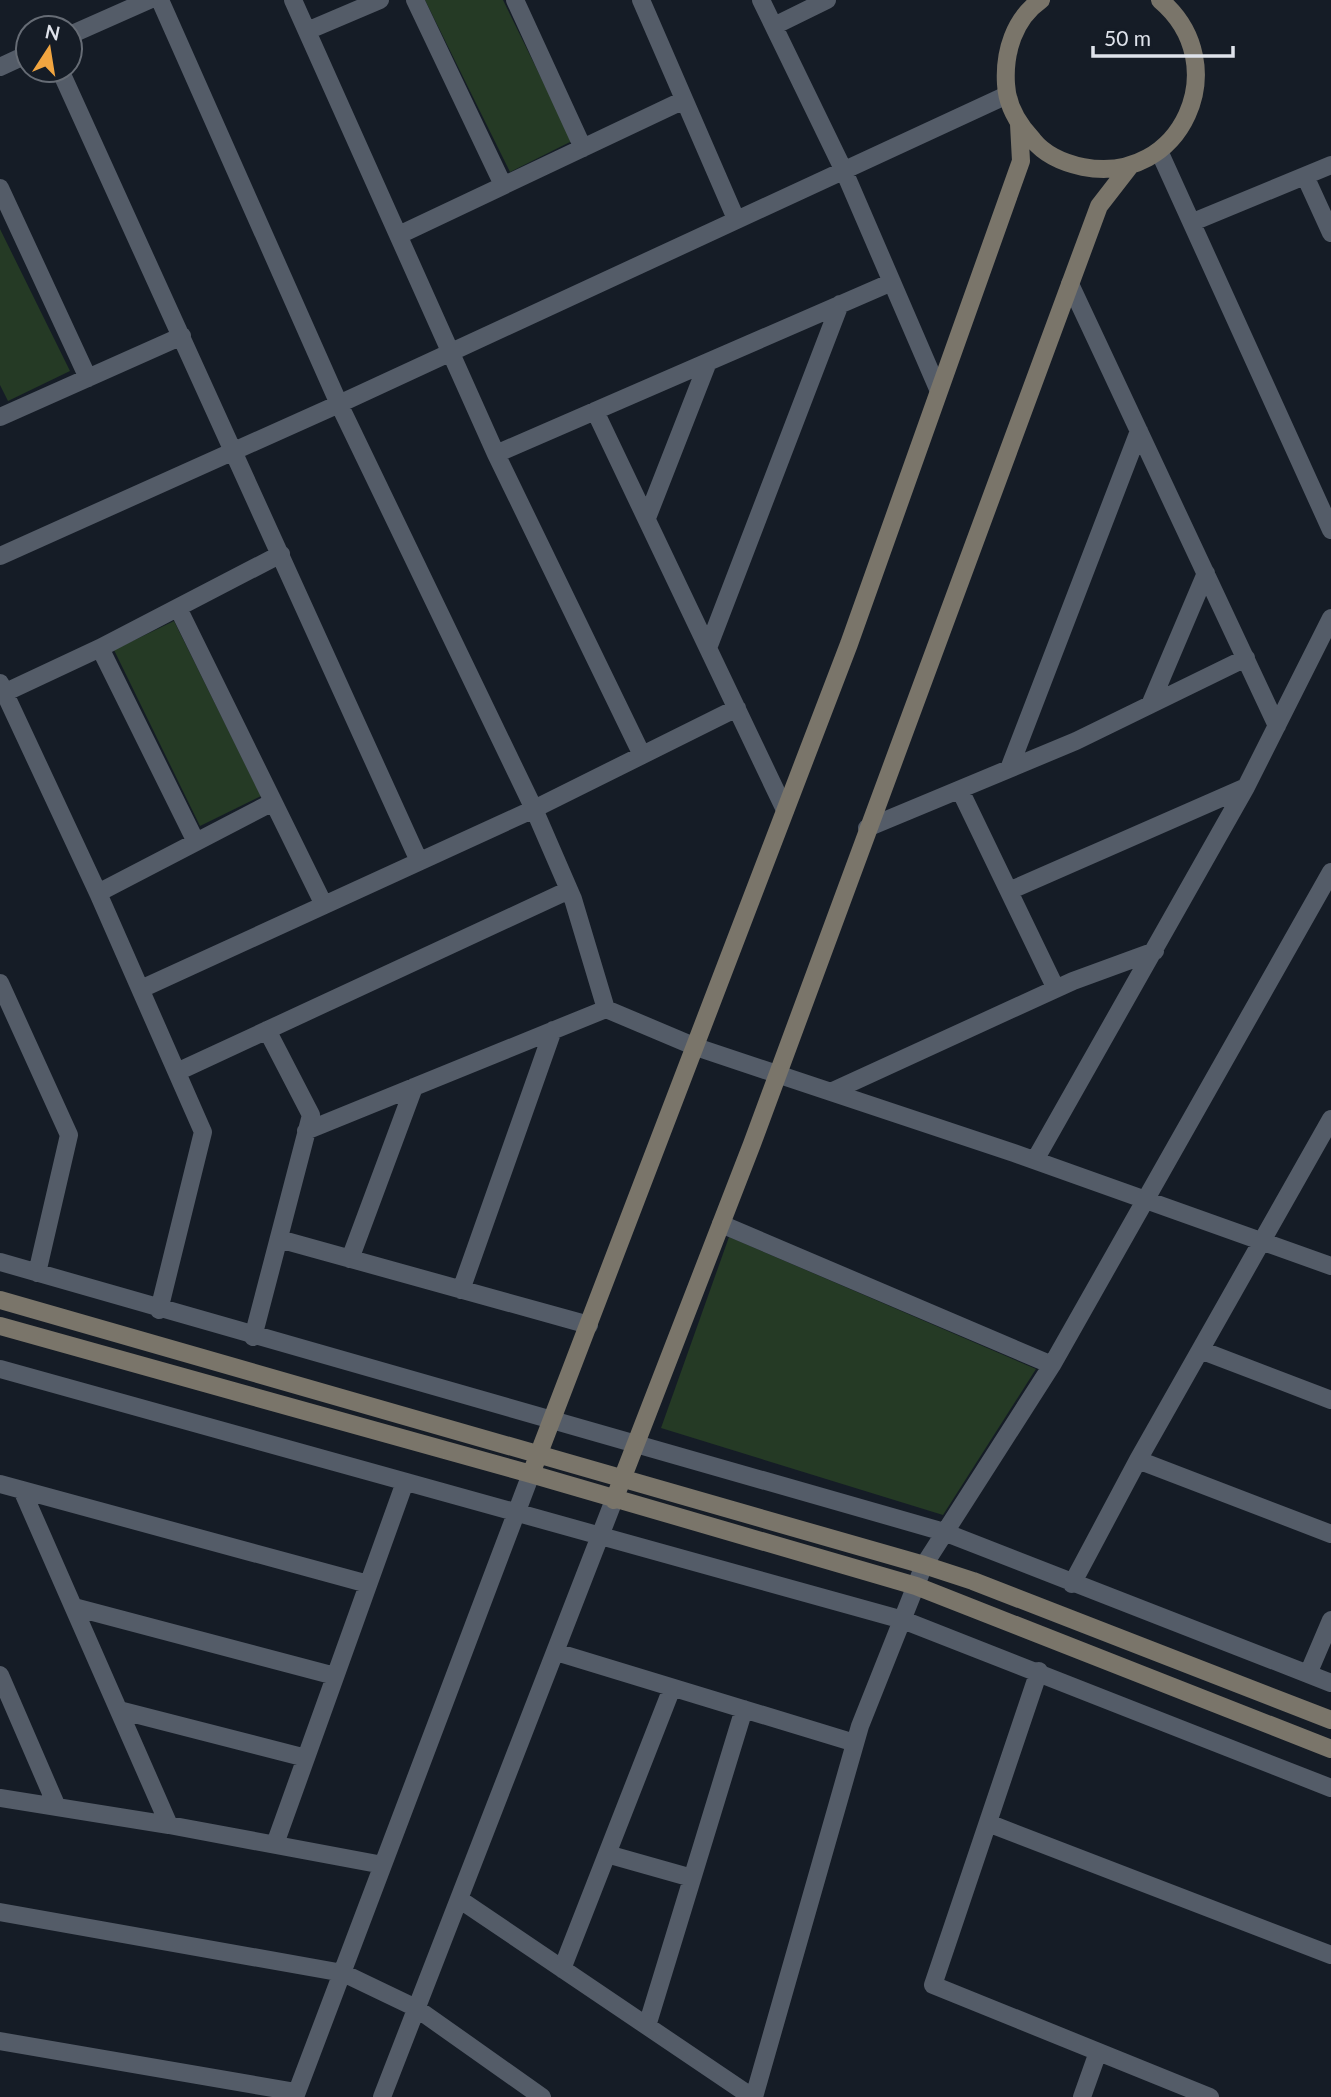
<svg xmlns="http://www.w3.org/2000/svg" width="1331" height="2097" font-family="Lato,sans-serif">
	<style>
		.green { fill: #253a25 }
		.lines { fill: none; stroke-linecap: round; stroke-linejoin: round }
		.street { stroke: #545c68; stroke-width: 18 }
		.secondary { stroke: #7a756a; stroke-width: 18 }
	</style>
	<rect width="100%" height="100%" fill="#151c26"/>
	<path class="green" d="M 425,0 L 503,0 L 572,141 L 510,172 Z
		M 0,229 L 70,371 L 8,401 L 0,385 Z
		M 174,621 L 261,796 L 200,826 L 114,650 Z
		M 729,1237 L 1036,1369 L 943,1515 L 661,1428 Z"/>
	<g class="lines">
		<path class="street" d="M 160,0 L 339,404 L 534,809 L 573,899 L 606,1009
			M 293,0 L 496,454 L 892,282
			M 415,0 L 503,185
			M 515,0 L 583,148
			M 641,0 L 736,219
			M 761,0 L 844,171 L 938,389
			M 774,26 L 827,0
			M 307,31 L 380,0
			M 70,35 L 149,0
			M 0,67 L 28,54
			M 60,70 L 419,861
			M 1159,151 L 1331,530
			M 1305,176 L 1331,233
			M 0,188 L 88,378
			M 1193,222 L 1331,165
			M 399,235 L 684,100
			M 1070,284 L 1277,726
			M 595,411 L 785,810
			M 0,417 L 182,336
			M 496,454 L 642,755
			M 647,518 L 708,362
			M 0,556 L 339,404 L 1007,95
			M 178,608 L 324,905
			M 100,648 L 196,842
			M 708,648 L 840,304
			M 0,683 L 98,893 L 203,1132 L 159,1310
			M 4,693 L 100,648 L 281,554
			M 1150,705 L 1206,573
			M 1009,769 L 1139,431
			M 960,790 L 1056,989
			M 867,828 L 1076,741 L 1246,658
			M 1009,891 L 1246,787
			M 98,893 L 273,802
			M 0,983 L 69,1135 L 37,1273
			M 141,989 L 534,809 L 737,708
			M 177,1072 L 569,890
			M 833,1091 L 1073,981 L 1155,951
			M 306,1131 L 606,1009 L 696,1047 L 1014,1153 L 1331,1266
			M 1035,1160 L 1246,787 L 1331,618
			M 721,1224 L 1052,1365 L 1331,872
			M 279,1239 L 589,1325
			M 350,1259 L 414,1087
			M 0,1262 L 944,1532 L 1331,1683
			M 461,1290 L 553,1030
			M 253,1337 L 311,1115 L 267,1030
			M 1203,1351 L 1331,1400
			M 0,1369 L 903,1620 L 1331,1788
			M 1138,1460 L 1331,1534
			M 0,1484 L 368,1584
			M 22,1490 L 169,1825
			M 1072,1584 L 1138,1460 L 1331,1119
			M 74,1607 L 335,1676
			M 556,1652 L 855,1743
			M 1039,1671 L 933,1985 L 1210,2097
			M 1308,1674 L 1331,1620
			M 0,1675 L 57,1807
			M 119,1710 L 306,1758
			M 0,1798 L 169,1825 L 383,1865
			M 988,1823 L 1331,1955
			M 275,1844 L 405,1482
			M 607,1854 L 692,1878
			M 459,1899 L 752,2097
			M 0,1912 L 343,1973 L 416,2008 L 542,2097
			M 562,1969 L 672,1688
			M 647,2026 L 744,1709
			M 0,2041 L 296,2092
			M 295,2097 L 531,1474
			M 382,2097 L 614,1500
			M 754,2097 L 860,1726 L 924,1565 L 1052,1365
			M 1082,2097 L 1098,2052"/>
		<path class="secondary" d="M 1041,0 C 1014,19 1004,52 1006,84 C 1007,106 1018,124 1033,140 C 1045,155 1064,163 1083,167 C 1182,186 1236,64 1160,0
			M 0,1300 L 924,1565 L 973,1581 L 1331,1720
			M 0,1326 L 531,1474 L 916,1586 L 1331,1749
			M 531,1474 L 849,644 L 1021,161 L 1019,124
			M 614,1500 L 752,1144 L 1099,206 L 1130,166"/>
	</g>
	<g transform="translate(49 49) rotate(12)"><circle r="33" fill="#151c26" stroke="#666c75" stroke-width="2"/>
	<path d="M0-5L12 26L0 18L-12 26Z" fill="#f1a540"/>
	<text y="-10" font-size="19" font-weight="bold" text-anchor="middle" fill="#dfe3eb">N</text>
	</g>
	<path d="M1093 46v10h140v-10" fill="none" stroke="#dfe3eb" stroke-width="3.5"/>
	<text x="1104" y="46" font-size="21" fill="#dfe3eb" stroke="#151c26" stroke-width="5" paint-order="stroke">50 m</text>
</svg>
